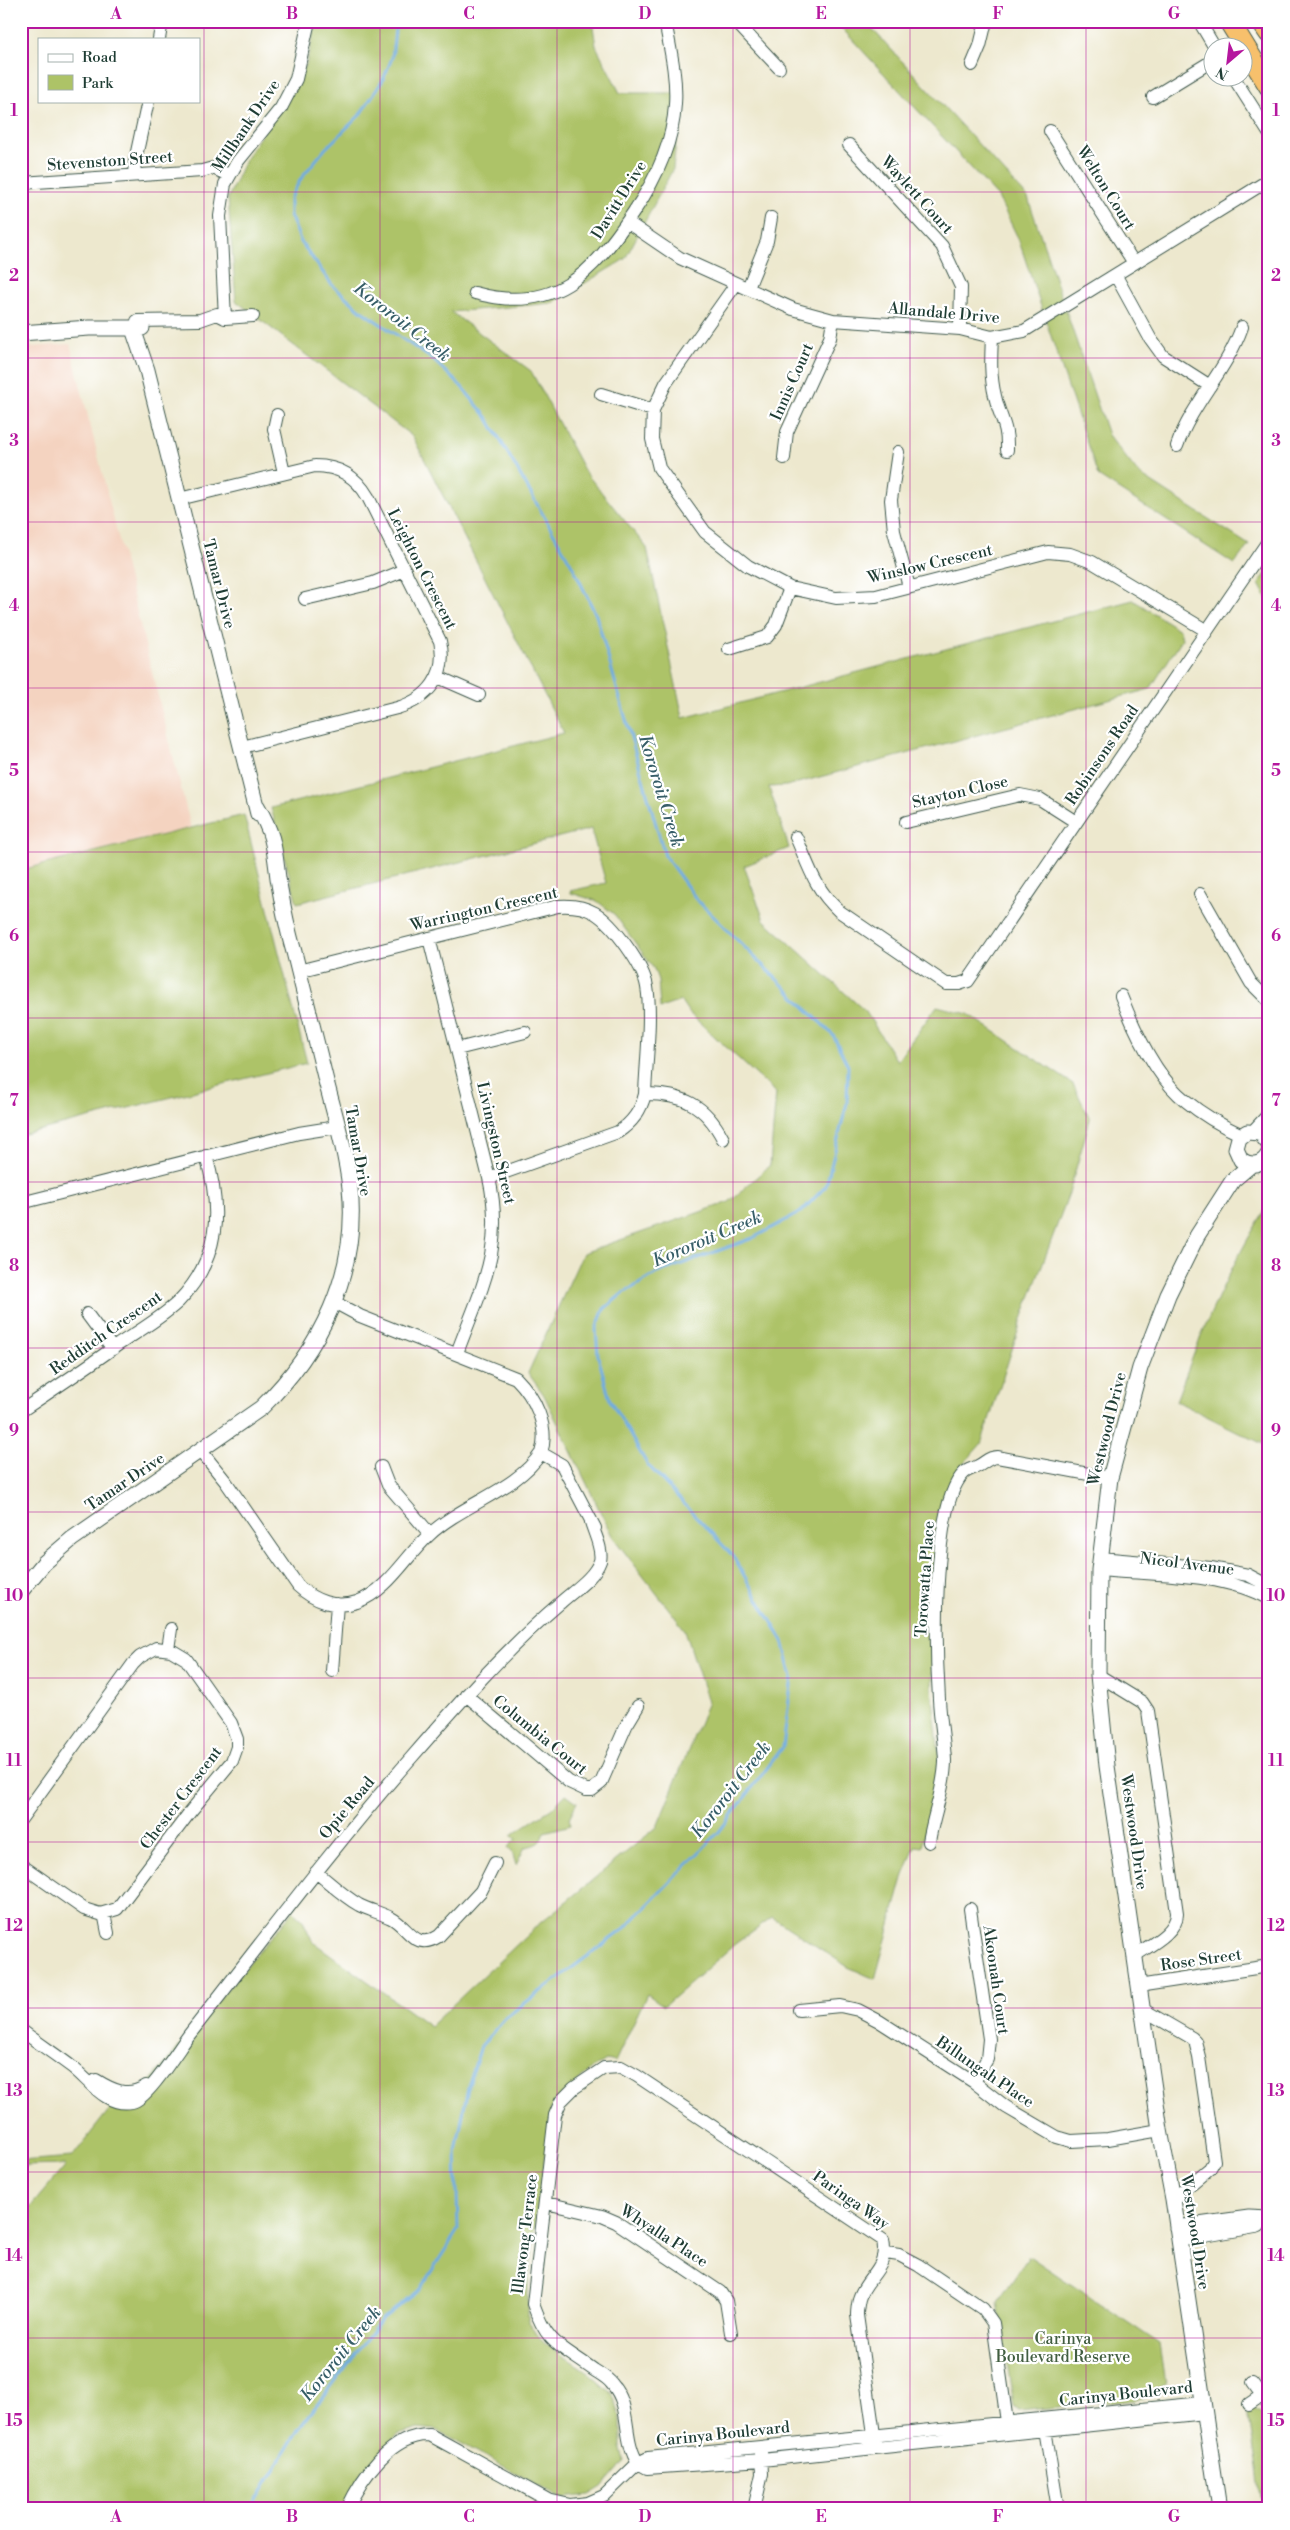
<svg xmlns="http://www.w3.org/2000/svg" width="1290" height="2530" font-family="'Libre Bodoni',serif">
	<style>
		.built { fill: #f4d3c0 }
		.green { fill: #adc367; stroke: #66804e }
		.lines { fill: none; stroke-linecap: round; stroke-linejoin: round }
		.stream { stroke: #6eace1; stroke-width: 3 }
		.minor-casing { stroke: #3e574b; stroke-width: 14 }
		.tertiary-casing { stroke: #3e574b; stroke-width: 17 }
		.trunk-casing { stroke: #3e574b; stroke-width: 22 }
		.minor { stroke: #fff; stroke-width: 12 }
		.tertiary { stroke: #fff; stroke-width: 15 }
		.trunk { stroke: #f7c06c; stroke-width: 20 }
		.grid { fill: none; stroke: #b5179e; stroke-width: 1; stroke-opacity: 0.55 }
		.labels { text-anchor: middle; dominant-baseline: central; stroke-width: 4.5; stroke-linejoin: round; paint-order: stroke }
		.street-label { font-size: 16px; fill: #1f3d34; stroke: #fff }
		.park-label { font-size: 16px; fill: #425e41; stroke: #fff }
		.water-label { font-size: 18px; font-style: italic; fill: #375e68; stroke: #fff }
		.neatline { fill: none; stroke: #b5179e; stroke-width: 2 }
		.grid-label { font-size: 16px; text-anchor: middle; font-weight: bold; fill: #b5179e }
	</style>
	<rect width="100%" height="100%" fill="#fff"/>
	<filter id="ink" filterUnits="userSpaceOnUse"><feTurbulence type="fractalNoise" baseFrequency=".02" numOctaves="2"/><feDisplacementMap in="SourceGraphic" scale="10" xChannelSelector="R" yChannelSelector="G"/><feConvolveMatrix kernelMatrix="1 2 1 2 8 2 1 2 1" color-interpolation-filters="sRGB"/></filter>
	<filter id="wash" filterUnits="userSpaceOnUse"><feTurbulence type="fractalNoise" baseFrequency=".0096" numOctaves="4" result="noise"/><feDisplacementMap in="SourceGraphic" scale="20" xChannelSelector="R" yChannelSelector="G"/><feGaussianBlur stdDeviation="1.12" result="paint"/><feColorMatrix in="noise" values="0 0 0 0 0 0 0 0 0 0 0 0 0 0 0 0 0 1.4 0 .05"/><feComposite in="paint" operator="in"/></filter>
	<g filter="url(#wash)">
		<rect width="100%" height="100%" fill="#ede8ce"/>
		<path class="built" d="M 70,344 L 191,828 L 21,870 L 21,348 Z"/>
		<path class="green" d="M 317,21 L 586,21 L 593,27 L 596,46 L 620,93 L 681,93 L 673,169 L 625,259 L 552,303 L 451,312 L 531,371 L 585,472 L 647,548 L 683,718 L 1133,600 L 1180,630 L 1182,639 L 1150,689 L 786,786 L 769,787 L 789,848 L 744,866 L 764,920 L 866,1012 L 897,1061 L 937,1006 L 968,1014 L 1073,1084 L 1090,1119 L 1069,1193 L 1022,1319 L 981,1444 L 958,1470 L 943,1499 L 935,1553 L 932,1688 L 940,1768 L 922,1847 L 915,1846 L 903,1878 L 875,1979 L 848,1967 L 772,1917 L 735,1944 L 664,2006 L 647,1994 L 615,2062 L 606,2060 L 589,2071 L 551,2109 L 528,2283 L 528,2322 L 544,2343 L 585,2370 L 611,2393 L 621,2419 L 621,2449 L 624,2461 L 602,2487 L 589,2495 L 562,2498 L 437,2430 L 418,2428 L 398,2434 L 360,2475 L 342,2509 L 21,2509 L 21,2218 L 66,2165 L 21,2166 L 21,2161 L 72,2157 L 113,2105 L 129,2106 L 293,1911 L 302,1919 L 313,1942 L 430,2026 L 540,1923 L 657,1827 L 708,1702 L 685,1630 L 612,1536 L 544,1395 L 528,1373 L 583,1253 L 729,1202 L 770,1165 L 776,1093 L 689,1013 L 681,1001 L 660,1008 L 658,980 L 654,969 L 615,915 L 597,901 L 571,893 L 570,891 L 606,883 L 591,829 L 297,903 L 271,808 L 564,733 L 413,437 L 236,301 L 228,198 L 245,160 L 306,65 Z
			M 835,21 L 865,21 L 1028,198 L 1108,435 L 1139,474 L 1249,545 L 1234,564 L 1098,476 L 1018,238 L 998,197 Z
			M 1269,569 L 1269,603 L 1259,584 Z
			M 244,815 L 307,1063 L 21,1135 L 21,870 Z
			M 1269,1204 L 1269,1447 L 1176,1401 C 1202,1330 1228,1268 1269,1204 Z
			M 566,1794 L 577,1802 L 569,1818 L 571,1825 L 544,1832 C 541,1843 537,1845 525,1847 L 516,1865 L 512,1852 L 508,1847 L 516,1839 L 511,1835 L 551,1809 Z
			M 1029,2256 L 1160,2344 L 1166,2385 L 1145,2398 L 1019,2411 L 1014,2407 L 998,2302 Z
			M 1247,2403 L 1269,2418 L 1269,2509 L 1263,2509 Z"/>
		<g class="lines">
			<path class="stream" d="M 251,2509 L 298,2430 L 382,2319 L 420,2289 L 458,2230 L 456,2151 L 468,2087 L 481,2046 L 505,2018 L 624,1929 L 718,1833 L 783,1747 L 792,1677 L 783,1641 L 732,1555 L 647,1464 L 610,1400 L 598,1356 L 596,1329 L 604,1309 L 622,1294 L 657,1273 L 753,1238 L 801,1212 L 826,1186 L 847,1103 L 848,1066 L 833,1035 L 697,900 L 665,856 L 596,615 L 573,567 L 487,417 L 461,386 L 432,359 L 363,312 L 332,285 L 301,242 L 290,215 L 290,198 L 302,177 L 325,149 L 359,116 L 383,80 L 392,58 L 396,21"/>
		</g>
	</g>
	<g filter="url(#ink)">
		<g class="lines">
			<g class="minor-casing">
				<path id="minor" d="M 735,21 L 779,68
					M 1199,21 L 1215,48
					M 159,39 L 162,21
					M 972,65 L 980,46 L 986,21
					M 1234,78 L 1269,133
					M 1153,97 L 1212,61
					M 1050,131 L 1134,263
					M 849,145 L 942,246 L 961,287 L 960,329
					M 134,175 L 135,161 L 148,101
					M 21,183 L 202,171 L 213,168 L 229,175
					M 627,222 L 680,258 L 793,309 L 833,320 L 960,329 L 992,337 L 1024,331 L 1269,180
					M 1116,276 L 1150,338 L 1163,356 L 1210,386
					M 736,284 L 666,383 L 653,410 L 652,439 L 659,468 L 705,532 L 748,566 L 790,588 L 836,598 L 876,596 L 1048,552 L 1070,554 L 1092,562 L 1207,631
					M 748,288 L 767,241 L 771,218
					M 475,293 C 554,315 592,274 633,213 C 655,181 673,144 675,104 C 677,77 670,48 665,21
					M 225,318 L 220,216 L 225,184 L 238,161 L 281,108 L 296,79 L 309,21
					M 137,321 L 200,320 L 217,314 L 225,318 L 253,316
					M 992,337 C 991,357 990,376 995,396 C 1000,419 1008,424 1007,450
					M 601,394 L 653,410
					M 277,415 L 274,429 L 284,473
					M 1177,446 C 1192,403 1227,370 1242,327
					M 898,452 L 891,500 L 894,531 L 909,587
					M 784,458 L 787,432 L 830,338 L 833,320
					M 179,499 L 315,466 C 339,466 356,476 368,497 L 440,641 C 448,675 428,699 397,708 L 242,747
					M 305,599 L 373,583 L 405,570
					M 729,649 L 767,637 L 776,625 L 790,588
					M 438,677 L 479,695
					M 906,822 L 1020,795 L 1040,799 L 1076,822
					M 796,837 C 809,866 814,888 839,911 L 946,984 L 959,984 L 968,981 L 1269,540
					M 1200,894 L 1251,983 L 1269,1001
					M 429,938 L 489,1178 C 505,1249 481,1288 457,1353
					M 298,971 L 558,906 C 571,905 583,906 595,913 C 613,924 644,966 647,987 C 652,1016 646,1063 645,1094 C 641,1111 632,1123 618,1132 L 489,1178
					M 1121,996 C 1134,1029 1157,1079 1186,1101 C 1203,1115 1222,1126 1242,1135
					M 457,1049 L 525,1032
					M 645,1094 C 682,1094 705,1104 723,1139
					M 21,1203 L 299,1133 L 337,1127
					M 334,1302 L 360,1316 L 516,1378 C 534,1396 550,1427 541,1453 L 562,1465 L 595,1528
					M 87,1314 L 113,1349
					M 21,1411 C 54,1389 87,1367 119,1344 C 139,1331 161,1318 178,1302 C 220,1259 222,1210 206,1156
					M 201,1451 L 226,1482 L 298,1586 C 314,1601 335,1609 357,1602 C 388,1591 406,1556 429,1535 C 462,1504 517,1490 541,1453
					M 381,1467 L 388,1485 L 430,1534
					M 1100,1558 L 1211,1568 L 1248,1575 L 1269,1586
					M 1099,1570 C 1152,1575 1222,1572 1269,1599
					M 168,1649 L 171,1629
					M 332,1671 L 337,1604
					M 1098,1675 L 1142,1702 L 1148,1711 L 1177,1913 C 1177,1933 1148,1946 1134,1956
					M 466,1695 L 569,1782 L 586,1790 L 592,1790 L 601,1783 L 626,1726 L 638,1706
					M 21,1819 L 133,1664 L 140,1657 L 156,1648 L 171,1650 L 186,1659 L 231,1723 L 237,1739 L 237,1747 L 232,1761 L 190,1812 L 117,1909 L 100,1914 L 84,1909 L 21,1865
					M 929,1842 C 933,1815 945,1787 945,1760 C 944,1740 940,1720 939,1699 C 936,1653 931,1505 964,1473 C 968,1469 973,1469 978,1466 C 985,1463 988,1457 997,1457 L 1110,1478
					M 316,1872 C 330,1883 343,1896 359,1905 C 369,1910 381,1913 391,1918 C 409,1927 414,1952 439,1936 L 481,1891 L 495,1863
					M 970,1909 L 989,2039 L 987,2059 L 974,2082
					M 104,1913 L 108,1933
					M 1138,1986 L 1269,1966
					M 1142,2009 L 1192,2038 L 1195,2041 L 1199,2057 L 1214,2161 L 1210,2168 L 1173,2199
					M 799,2010 L 840,2006 L 858,2010 L 879,2021 L 974,2082 L 1006,2107 L 1057,2137 L 1071,2141 L 1108,2139 L 1160,2130
					M 21,2030 C 38,2043 56,2055 72,2067 C 90,2081 106,2107 132,2102 C 148,2099 177,2051 189,2035 C 262,1942 333,1847 411,1758 C 458,1704 505,1650 560,1603 C 573,1591 594,1578 600,1561 C 603,1549 594,1533 591,1522
					M 96,2080 C 112,2090 128,2098 146,2086
					M 546,2203 L 602,2216 L 616,2222 L 720,2292 L 726,2301 L 731,2333
					M 886,2253 L 899,2255 L 918,2265 L 983,2309 L 993,2323 L 1008,2429
					M 1253,2383 L 1269,2405
					M 1249,2404 L 1261,2396
					M 1044,2423 L 1058,2509
					M 638,2463 L 647,2468 L 762,2460 L 1205,2413
					M 638,2463 L 648,2458 L 1203,2403
					M 347,2509 C 362,2477 391,2434 430,2435 L 548,2500 L 570,2505 L 588,2503 L 604,2496 L 638,2463 C 622,2439 632,2406 612,2384 C 608,2378 600,2374 594,2370 C 560,2345 548,2346 533,2304 L 555,2115 L 561,2101 L 574,2088 L 604,2068 L 621,2067 L 637,2076 L 883,2240 C 889,2269 866,2276 859,2299 C 858,2304 857,2310 857,2315 L 876,2448
					M 754,2509 L 762,2474 L 761,2452"/>
			</g>
			<g class="tertiary-casing">
				<path id="tertiary" d="M 133,329 L 147,370 L 258,814
					M 21,333 L 89,328 L 142,328
					M 1255,1131 L 1269,1116
					M 1269,1144 L 1260,1133 L 1247,1132 L 1239,1138 L 1236,1149 L 1241,1160 C 1252,1167 1263,1165 1269,1153
					M 21,1591 L 44,1563 L 72,1539 L 261,1408 C 320,1351 359,1272 350,1188 C 346,1152 335,1116 326,1081 C 315,1038 305,995 294,952 C 287,928 282,902 278,878 C 274,846 274,835 257,806
					M 1177,2228 L 1249,2218 L 1269,2219
					M 1179,2239 L 1258,2225
					M 1219,2509 L 1173,2199 L 1160,2130 L 1107,1766 L 1098,1675 L 1099,1570 L 1110,1478 L 1140,1368 L 1168,1295 L 1197,1236 L 1233,1180 L 1252,1164"/>
			</g>
			<g class="trunk-casing">
				<path id="trunk" d="M 1229,21 L 1269,86
					M 1261,21 L 1269,33"/>
			</g>
			<use href="#minor" class="minor"/>
			<use href="#tertiary" class="tertiary"/>
			<use href="#trunk" class="trunk"/>
		</g>
	</g>
	<path class="grid" d="M 204,21 L 204,2509M 380,21 L 380,2509M 557,21 L 557,2509M 733,21 L 733,2509M 910,21 L 910,2509M 1086,21 L 1086,2509M 21,192 L 1269,192M 21,358 L 1269,358M 21,522 L 1269,522M 21,688 L 1269,688M 21,852 L 1269,852M 21,1018 L 1269,1018M 21,1182 L 1269,1182M 21,1348 L 1269,1348M 21,1512 L 1269,1512M 21,1678 L 1269,1678M 21,1842 L 1269,1842M 21,2008 L 1269,2008M 21,2172 L 1269,2172M 21,2338 L 1269,2338"/>
	<g class="labels">
		<g class="street-label">
			<text transform="translate(246 126) rotate(-56)">Millbank Drive</text>
			<text transform="translate(110 161) rotate(-4)">Stevenston Street</text>
			<text transform="translate(1106 188) rotate(58)">Welton Court</text>
			<text transform="translate(917 195) rotate(48)">Waylett Court</text>
			<text transform="translate(619 200) rotate(-58)">Davitt Drive</text>
			<text transform="translate(944 313) rotate(5)">Allandale Drive</text>
			<text transform="translate(792 382) rotate(-66)">Innis Court</text>
			<text transform="translate(930 564) rotate(-13)">Winslow Crescent</text>
			<text transform="translate(422 569) rotate(63)">Leighton Crescent</text>
			<text transform="translate(219 584) rotate(76)">Tamar Drive</text>
			<text transform="translate(1102 755) rotate(-56)">Robinsons Road</text>
			<text transform="translate(960 792) rotate(-13)">Stayton Close</text>
			<text transform="translate(484 909) rotate(-13)">Warrington Crescent</text>
			<text transform="translate(496 1143) rotate(77)">Livingston Street</text>
			<text transform="translate(358 1151) rotate(80)">Tamar Drive</text>
			<text transform="translate(106 1333) rotate(-35)">Redditch Crescent</text>
			<text transform="translate(1107 1429) rotate(-76)">Westwood Drive</text>
			<text transform="translate(125 1482) rotate(-34)">Tamar Drive</text>
			<text transform="translate(1187 1564) rotate(7)">Nicol Avenue</text>
			<text transform="translate(925 1579) rotate(-86)">Torowatta Place</text>
			<text transform="translate(540 1735) rotate(39)">Columbia Court</text>
			<text transform="translate(181 1798) rotate(-53)">Chester Crescent</text>
			<text transform="translate(347 1808) rotate(-50)">Opie Road</text>
			<text transform="translate(1134 1832) rotate(82)">Westwood Drive</text>
			<text transform="translate(1201 1960) rotate(-8)">Rose Street</text>
			<text transform="translate(996 1980) rotate(82)">Akoonah Court</text>
			<text transform="translate(985 2072) rotate(34)">Billungah Place</text>
			<text transform="translate(851 2200) rotate(35)">Paringa Way</text>
			<text transform="translate(1195 2232) rotate(81)">Westwood Drive</text>
			<text transform="translate(525 2234) rotate(-83)">Illawong Terrace</text>
			<text transform="translate(664 2236) rotate(33)">Whyalla Place</text>
			<text transform="translate(1126 2394) rotate(-6)">Carinya Boulevard</text>
			<text transform="translate(723 2434) rotate(-6)">Carinya Boulevard</text>
		</g>
		<g class="park-label">
			<text x="1063" y="2339">Carinya<tspan x="1063" dy="18">Boulevard Reserve</tspan></text>
		</g>
		<g class="water-label">
			<text transform="translate(402 322) rotate(38)">Kororoit Creek</text>
			<text transform="translate(661 791) rotate(73)">Kororoit Creek</text>
			<text transform="translate(707 1239) rotate(-23)">Kororoit Creek</text>
			<text transform="translate(731 1790) rotate(-52)">Kororoit Creek</text>
			<text transform="translate(341 2354) rotate(-51)">Kororoit Creek</text>
		</g>
	</g>
	<rect width="1290" height="2530" fill="none" stroke="#fff" stroke-width="55"/>
	<rect x="38" y="38" width="162" height="65" fill="#ffffff" stroke="#a5b1ae"/>
	<rect x="48" y="54" width="25" height="8" fill="#ffffff" stroke="#a5b1ae"/>
	<text x="82" y="62" font-size="15" fill="#1f3d34">Road</text>
	<rect x="48" y="75" width="25" height="15" fill="#adc367" stroke="#a5b1ae"/>
	<text x="82" y="88" font-size="15" fill="#1f3d34">Park</text>
	<g transform="translate(1228 62) rotate(208)"><circle r="24" fill="#ffffff" stroke="#a5b1ae"/>
	<path d="M0-4L9 19L0 12L-9 19Z" fill="#b5179e"/>
	<text y="-8" font-size="14" font-weight="bold" text-anchor="middle" fill="#1f3d34">N</text>
	</g>
	<rect x="28" y="28" width="1234" height="2474" class="neatline"/>
	<g class="grid-label">
		<text x="116" y="19">A</text>
		<text x="292" y="19">B</text>
		<text x="469" y="19">C</text>
		<text x="645" y="19">D</text>
		<text x="821" y="19">E</text>
		<text x="998" y="19">F</text>
		<text x="1174" y="19">G</text>
		<text x="14" y="116">1</text>
		<text x="1276" y="116">1</text>
		<text x="14" y="281">2</text>
		<text x="1276" y="281">2</text>
		<text x="14" y="446">3</text>
		<text x="1276" y="446">3</text>
		<text x="14" y="611">4</text>
		<text x="1276" y="611">4</text>
		<text x="14" y="776">5</text>
		<text x="1276" y="776">5</text>
		<text x="14" y="941">6</text>
		<text x="1276" y="941">6</text>
		<text x="14" y="1106">7</text>
		<text x="1276" y="1106">7</text>
		<text x="14" y="1271">8</text>
		<text x="1276" y="1271">8</text>
		<text x="14" y="1436">9</text>
		<text x="1276" y="1436">9</text>
		<text x="14" y="1601">10</text>
		<text x="1276" y="1601">10</text>
		<text x="14" y="1766">11</text>
		<text x="1276" y="1766">11</text>
		<text x="14" y="1931">12</text>
		<text x="1276" y="1931">12</text>
		<text x="14" y="2096">13</text>
		<text x="1276" y="2096">13</text>
		<text x="14" y="2261">14</text>
		<text x="1276" y="2261">14</text>
		<text x="14" y="2426">15</text>
		<text x="1276" y="2426">15</text>
		<text x="116" y="2522">A</text>
		<text x="292" y="2522">B</text>
		<text x="469" y="2522">C</text>
		<text x="645" y="2522">D</text>
		<text x="821" y="2522">E</text>
		<text x="998" y="2522">F</text>
		<text x="1174" y="2522">G</text>
	</g>
</svg>
